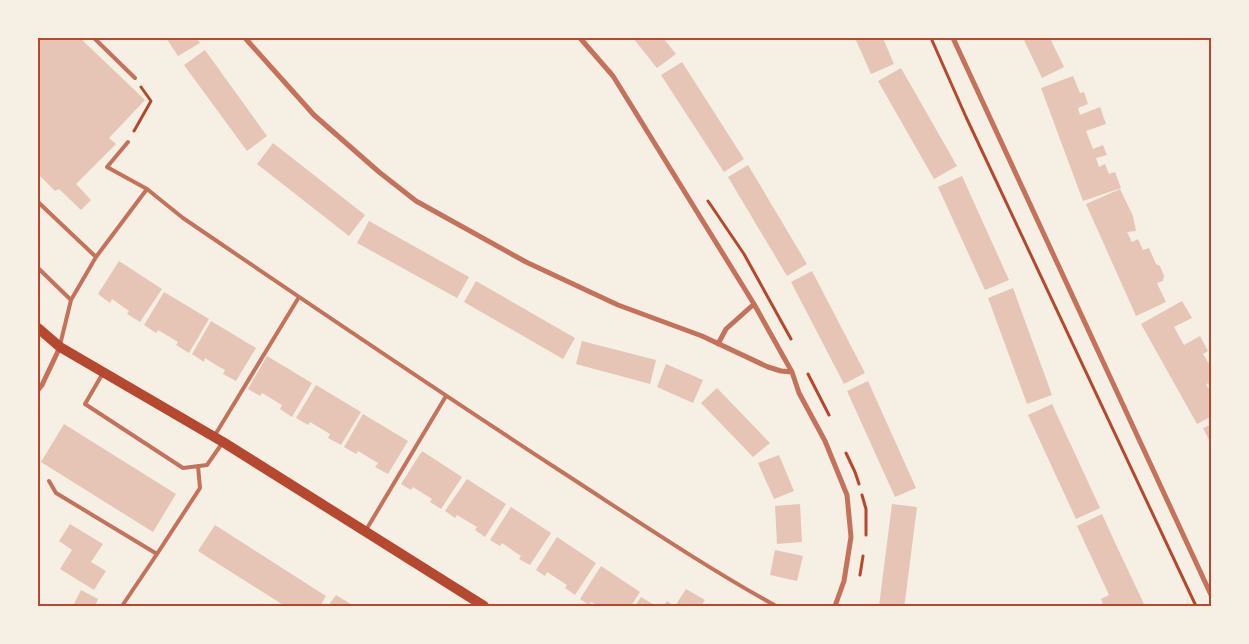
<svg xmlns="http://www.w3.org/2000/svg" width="1249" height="644" font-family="'Open Sans',sans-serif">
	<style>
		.building { fill: #e6c5b7 }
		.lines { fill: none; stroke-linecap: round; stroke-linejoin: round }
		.path { stroke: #b5482f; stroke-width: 3 }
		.service { stroke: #c5725c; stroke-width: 4 }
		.minor { stroke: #c5725c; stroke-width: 5 }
		.secondary { stroke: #b5482f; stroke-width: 10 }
		.neatline { fill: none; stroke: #b5482f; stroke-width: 2 }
	</style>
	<rect width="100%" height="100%" fill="#f6efe4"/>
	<path class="building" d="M 38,38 L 80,38 L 145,100 L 109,138 L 116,144 L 76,184 L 91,200 L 81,210 L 59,189 L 55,191 L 38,174 Z
		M 166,38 L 196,38 L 200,43 L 178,56 Z
		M 633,38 L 663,38 L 676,54 L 657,68 Z
		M 855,38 L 883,38 L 894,64 L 871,74 Z
		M 1023,38 L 1050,38 L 1064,67 L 1042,78 Z
		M 205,50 L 267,136 L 247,151 L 184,65 Z
		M 682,62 L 744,159 L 724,172 L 661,75 Z
		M 901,68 L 957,166 L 934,179 L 878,81 Z
		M 1073,76 L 1080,93 L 1084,92 L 1088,104 L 1078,108 L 1080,115 L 1100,107 L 1106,124 L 1086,131 L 1093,149 L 1103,145 L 1107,155 L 1096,158 L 1099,167 L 1105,164 L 1109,174 L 1115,172 L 1121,188 L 1083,201 L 1041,88 Z
		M 273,143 L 365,215 L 349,236 L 257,164 Z
		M 748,165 L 807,264 L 787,276 L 728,177 Z
		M 962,176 L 1009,280 L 985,290 L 938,187 Z
		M 1210,177 L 1212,178 L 1212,190 L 1209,189 Z
		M 1120,189 L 1133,216 L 1136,231 L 1127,232 L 1132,242 L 1138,239 L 1143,250 L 1149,248 L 1156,264 L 1160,266 L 1164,276 L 1163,281 L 1157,283 L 1166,302 L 1136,316 L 1086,204 Z
		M 369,221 L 469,277 L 457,298 L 357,243 Z
		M 119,261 L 162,289 L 140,322 L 127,314 L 129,311 L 112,299 L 110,303 L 98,294 Z
		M 812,271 L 865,373 L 844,384 L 791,282 Z
		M 476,281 L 575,338 L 563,359 L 464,302 Z
		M 1013,288 L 1052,395 L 1027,404 L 988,298 Z
		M 164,292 L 209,319 L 189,353 L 176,345 L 178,342 L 158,330 L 156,333 L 144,325 Z
		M 1182,301 L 1192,318 L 1174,327 L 1184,345 L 1200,336 L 1208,351 L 1203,354 L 1212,369 L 1212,389 L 1208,383 L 1206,385 L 1212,393 L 1212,416 L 1197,424 L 1141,324 Z
		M 211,321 L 256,348 L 236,381 L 223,374 L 225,370 L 216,365 L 205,358 L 204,362 L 192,354 Z
		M 582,341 L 656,360 L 650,384 L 576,364 Z
		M 267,356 L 312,383 L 292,417 L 280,409 L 282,405 L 262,393 L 260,396 L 248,389 Z
		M 666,364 L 703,380 L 693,403 L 657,387 Z
		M 868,381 L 916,488 L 895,497 L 847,391 Z
		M 316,385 L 361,412 L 341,445 L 328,438 L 330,434 L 310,422 L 308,425 L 296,418 Z
		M 717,388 L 770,443 L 753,457 L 701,403 Z
		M 1052,404 L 1100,508 L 1076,519 L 1028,415 Z
		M 363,414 L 408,441 L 388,474 L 375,467 L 378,463 L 358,451 L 356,454 L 344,447 Z
		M 64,424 L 176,494 L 153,532 L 41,462 Z
		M 1212,424 L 1212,446 L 1203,428 Z
		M 422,451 L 462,477 L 441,509 L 430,502 L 432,499 L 413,487 L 411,490 L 401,484 Z
		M 779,455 L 794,491 L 774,499 L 758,463 Z
		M 467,479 L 506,504 L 485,537 L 475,530 L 477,527 L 457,515 L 455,518 L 445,511 Z
		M 800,504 L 802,542 L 777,544 L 775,506 Z
		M 892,504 L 917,507 L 905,601 L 904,606 L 879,606 Z
		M 511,507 L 551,533 L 530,565 L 519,559 L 521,556 L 512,550 L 502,543 L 500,546 L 490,540 Z
		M 1102,514 L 1118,549 L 1145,606 L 1104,606 L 1101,599 L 1109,595 L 1077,526 Z
		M 70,524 L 103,544 L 91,562 L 106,571 L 94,590 L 60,569 L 72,550 L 59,541 Z
		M 215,525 L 326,596 L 320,606 L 285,606 L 198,551 Z
		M 557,537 L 596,563 L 575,595 L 565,588 L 567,585 L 547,572 L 545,576 L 536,570 Z
		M 775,550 L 803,556 L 797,581 L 770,575 Z
		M 601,566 L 640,592 L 631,606 L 599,606 L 591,602 L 589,605 L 580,599 Z
		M 686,589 L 705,600 L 701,606 L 675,606 Z
		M 81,590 L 98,599 L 95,606 L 73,606 Z
		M 336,595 L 354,606 L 328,606 Z
		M 641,597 L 656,606 L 635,606 Z
		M 667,601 L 673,605 L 672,606 L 663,606 Z"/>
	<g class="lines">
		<path class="path" d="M 931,38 L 966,117 L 1196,606
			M 134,131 L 151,101 L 141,87
			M 708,201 L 744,254 L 791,339
			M 808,374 L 829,415
			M 846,453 L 855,472 L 859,484
			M 862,495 L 866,509 L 866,535
			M 860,575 L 863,556"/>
		<path class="service" d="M 94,38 L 135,78
			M 128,142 L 107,167 L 147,189
			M 38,202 L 96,257
			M 38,268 L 71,300
			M 60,345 L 71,300 L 96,257 L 147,189 L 183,218 C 309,304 435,389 562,472 C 633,518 702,565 776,606
			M 103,373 L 85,404 L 183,468 L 207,465 L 223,442
			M 215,435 L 299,297
			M 49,481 L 56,493 L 157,554 L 200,488 L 198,466
			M 366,530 L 446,396
			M 122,606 L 157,554"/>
		<path class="minor" d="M 245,38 L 314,115 L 379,172 L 416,201 L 526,262 L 618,305 L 702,336 L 768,367 L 781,371 L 792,372
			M 580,38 L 613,76 L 754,304 L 792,372 L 799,393 L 825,441 L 847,495 L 851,537 L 844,581 L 835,606
			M 953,38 L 1212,597
			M 718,344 L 726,329 L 754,304
			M 38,390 L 42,385 L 60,347"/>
		<path class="secondary" d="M 38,328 L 60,347 L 223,442 L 484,606"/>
	</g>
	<rect width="1249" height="644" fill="none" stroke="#f6efe4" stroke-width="78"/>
	<rect x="39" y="39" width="1171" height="566" class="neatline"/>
</svg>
